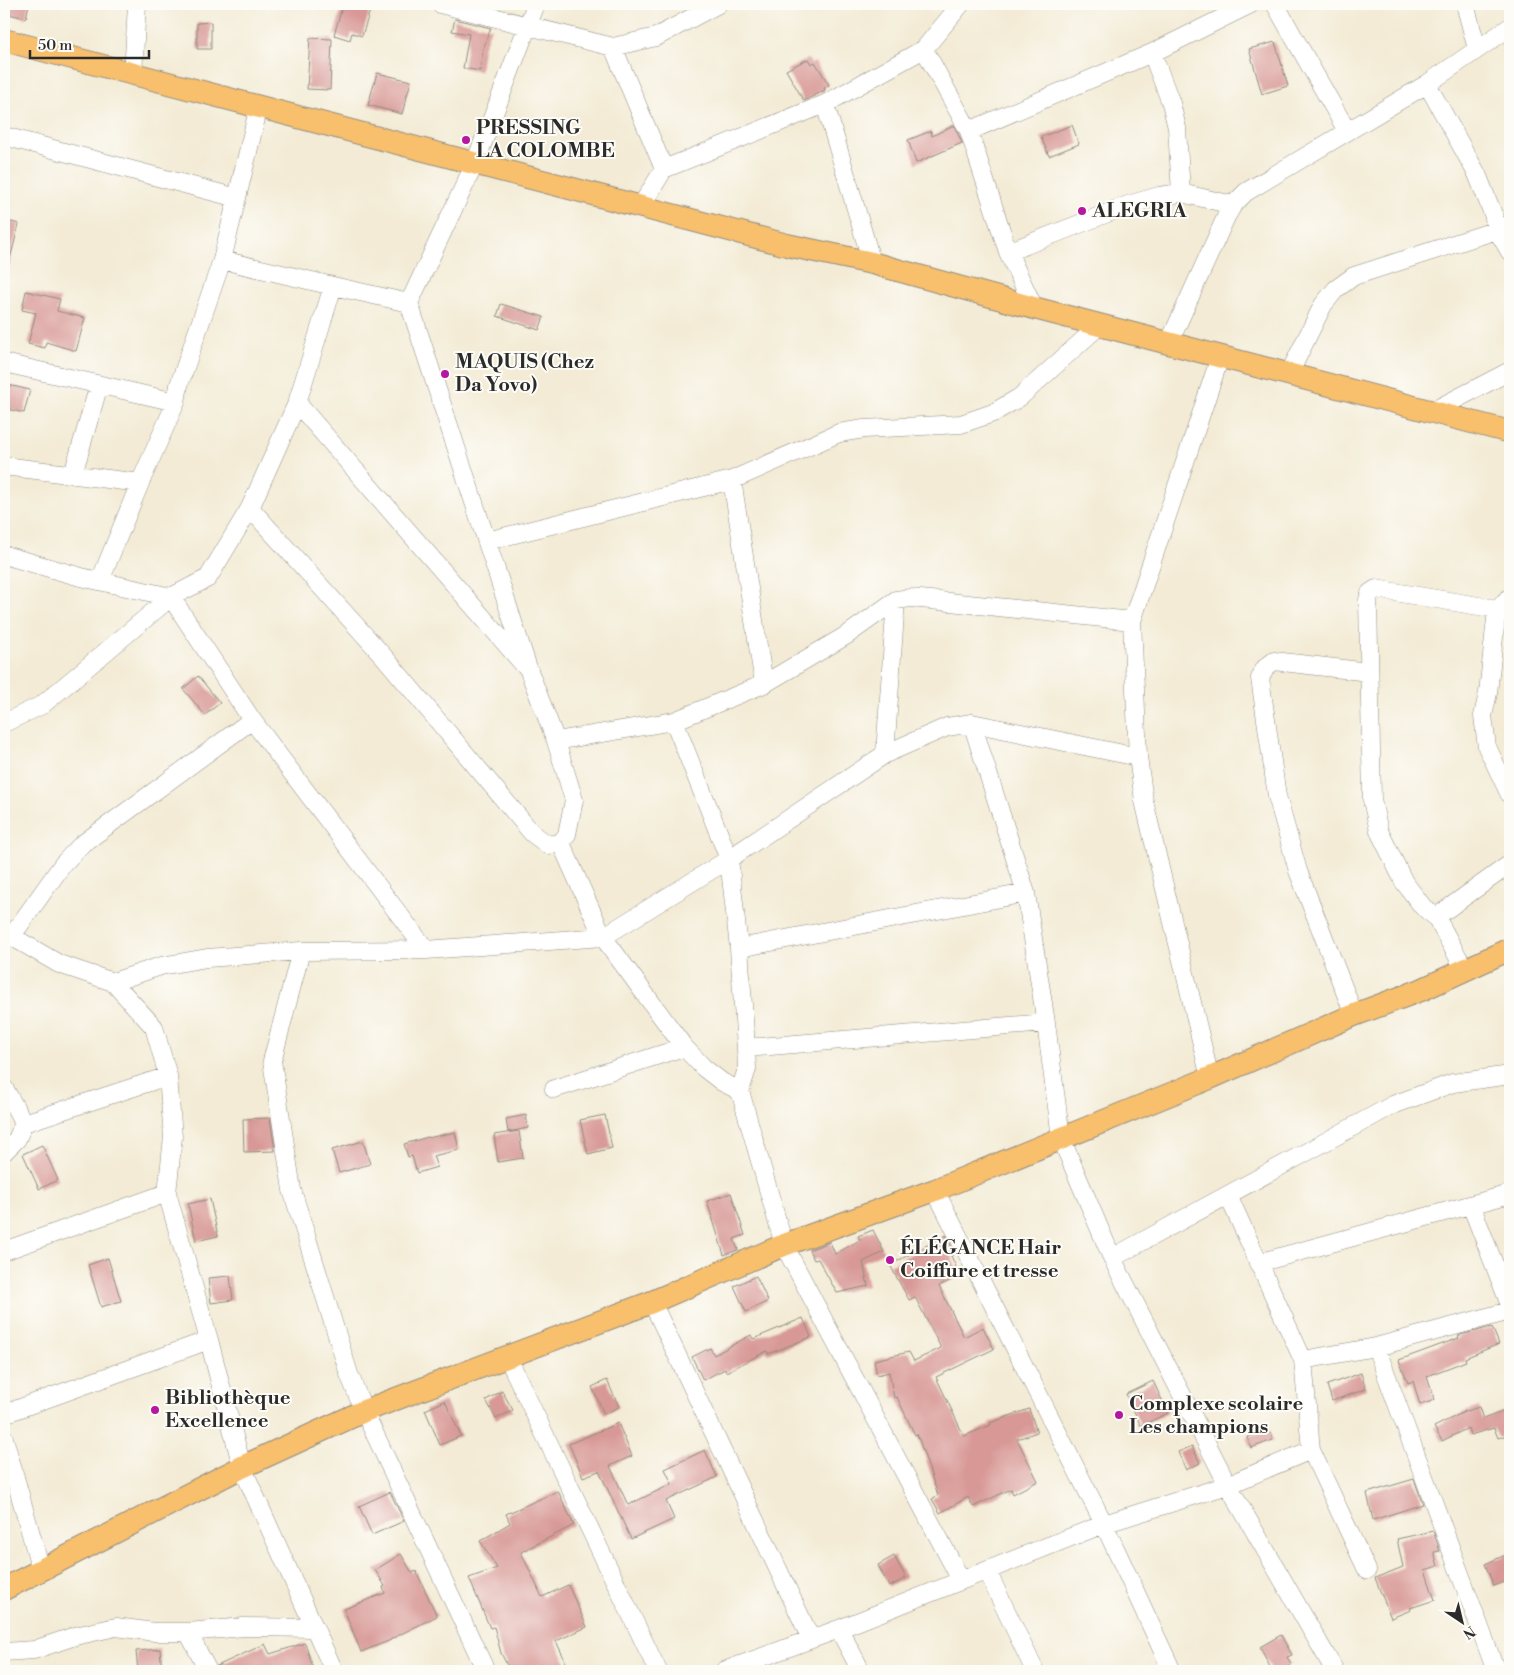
<svg xmlns="http://www.w3.org/2000/svg" width="1514" height="1675" font-family="'Libre Bodoni',serif">
	<style>
		.building { fill: #d89996 }
		.lines { fill: none; stroke-linecap: round; stroke-linejoin: round }
		.minor-casing { stroke: #8f8b80; stroke-width: 19 }
		.major-casing { stroke: #8f8b80; stroke-width: 24 }
		.minor { stroke: #fff; stroke-width: 18 }
		.major { stroke: #f8bf6c; stroke-width: 22 }
		.poi-dot { fill: #b5179e; stroke: #fdfcf7; stroke-width: 2 }
		.labels { text-anchor: middle; dominant-baseline: central; stroke-width: 4; stroke-linejoin: round; paint-order: stroke }
		.poi-label { font-size: 20px; font-weight: bold; fill: #2b2b2b; stroke: #fdfcf7; text-anchor: start }
	</style>
	<rect width="100%" height="100%" fill="#fdfcf7"/>
	<filter id="ink" filterUnits="userSpaceOnUse"><feTurbulence type="fractalNoise" baseFrequency=".02" numOctaves="2"/><feDisplacementMap in="SourceGraphic" scale="10" xChannelSelector="R" yChannelSelector="G"/><feConvolveMatrix kernelMatrix="1 2 1 2 8 2 1 2 1" color-interpolation-filters="sRGB"/></filter>
	<filter id="wash" filterUnits="userSpaceOnUse"><feTurbulence type="fractalNoise" baseFrequency=".0096" numOctaves="4" result="noise"/><feDisplacementMap in="SourceGraphic" scale="20" xChannelSelector="R" yChannelSelector="G"/><feGaussianBlur stdDeviation="1.12" result="paint"/><feColorMatrix in="noise" values="0 0 0 0 0 0 0 0 0 0 0 0 0 0 0 0 0 1.4 0 .05"/><feComposite in="paint" operator="in"/></filter>
	<g filter="url(#wash)">
		<rect width="100%" height="100%" fill="#f3ebd5"/>
		<g id="blocks">
			<path class="building" d="M 4,4 L 29,4 L 26,18 L 4,13 Z
				M 343,4 L 372,4 L 362,36 L 352,33 L 350,40 L 334,35 Z
				M 455,19 L 491,28 L 483,49 L 480,71 L 463,68 L 469,34 L 452,31 Z
				M 211,22 L 211,49 L 197,49 L 197,23 Z
				M 310,38 L 332,39 L 330,90 L 307,89 Z
				M 1275,42 L 1288,86 L 1262,94 L 1249,49 Z
				M 808,59 L 811,64 L 815,62 L 829,85 L 824,88 L 825,90 L 804,101 L 786,70 Z
				M 377,73 L 411,81 L 402,114 L 368,105 Z
				M 954,125 L 962,143 L 916,163 L 908,140 L 931,131 L 932,136 Z
				M 1072,125 L 1079,144 L 1049,156 L 1041,137 Z
				M 4,220 L 19,224 L 8,267 L 4,266 Z
				M 26,291 L 60,299 L 57,311 L 85,318 L 76,351 L 46,342 L 45,348 L 28,344 L 36,313 L 22,310 Z
				M 501,304 L 544,317 L 539,330 L 497,316 Z
				M 4,384 L 30,390 L 24,413 L 4,408 Z
				M 198,676 L 220,703 L 205,715 L 183,689 Z
				M 526,1115 L 528,1128 L 508,1132 L 506,1119 Z
				M 605,1115 L 612,1148 L 588,1154 L 580,1120 Z
				M 270,1118 L 275,1151 L 244,1152 L 243,1119 Z
				M 519,1131 L 523,1158 L 498,1162 L 494,1135 Z
				M 455,1132 L 459,1150 L 433,1156 L 437,1167 L 417,1173 L 412,1156 L 408,1157 L 404,1144 L 428,1137 L 428,1138 Z
				M 363,1141 L 370,1164 L 339,1173 L 332,1150 Z
				M 42,1145 L 58,1180 L 39,1189 L 23,1154 Z
				M 731,1193 L 745,1235 L 734,1239 L 738,1250 L 724,1255 L 707,1201 Z
				M 210,1199 L 218,1236 L 196,1241 L 188,1204 Z
				M 873,1230 L 884,1252 L 863,1262 L 868,1286 L 837,1293 L 818,1259 L 814,1260 L 809,1250 L 830,1242 L 835,1254 L 860,1240 L 858,1236 Z
				M 946,1235 L 955,1254 L 951,1256 L 960,1276 L 939,1286 L 964,1337 L 983,1327 L 994,1349 L 936,1377 L 964,1436 L 991,1425 L 990,1423 L 1029,1409 L 1037,1432 L 1017,1439 L 1038,1481 L 1013,1494 L 1011,1489 L 973,1507 L 968,1497 L 940,1513 L 932,1499 L 938,1495 L 917,1434 L 915,1435 L 897,1397 L 894,1398 L 889,1372 L 877,1375 L 874,1360 L 909,1352 L 914,1361 L 941,1348 L 915,1297 L 909,1300 L 890,1265 Z
				M 108,1258 L 121,1301 L 101,1307 L 88,1265 Z
				M 230,1276 L 233,1300 L 211,1303 L 208,1278 Z
				M 756,1276 L 768,1301 L 746,1312 L 734,1286 Z
				M 803,1318 L 811,1337 L 768,1354 L 767,1351 L 726,1372 L 725,1369 L 703,1380 L 692,1357 L 710,1348 L 714,1355 L 751,1335 L 753,1339 Z
				M 1492,1327 L 1499,1344 L 1465,1358 L 1466,1361 L 1427,1376 L 1435,1400 L 1420,1405 L 1413,1381 L 1408,1383 L 1399,1360 L 1459,1338 L 1458,1336 L 1460,1335 Z
				M 1361,1373 L 1366,1389 L 1332,1401 L 1327,1385 Z
				M 607,1380 L 619,1407 L 604,1414 L 592,1387 Z
				M 1153,1381 L 1168,1413 L 1141,1426 L 1126,1394 Z
				M 502,1391 L 513,1410 L 496,1419 L 486,1400 Z
				M 445,1401 L 461,1436 L 440,1445 L 425,1410 Z
				M 1479,1407 L 1483,1419 L 1510,1409 L 1510,1434 L 1498,1438 L 1494,1428 L 1470,1435 L 1468,1428 L 1442,1441 L 1434,1427 L 1464,1412 Z
				M 618,1423 L 632,1456 L 610,1466 L 628,1505 L 672,1484 L 665,1469 L 705,1450 L 717,1477 L 666,1501 L 674,1519 L 631,1539 L 599,1471 L 583,1477 L 569,1444 Z
				M 1269,1429 L 1273,1440 L 1251,1448 L 1247,1437 Z
				M 1192,1446 L 1200,1463 L 1186,1470 L 1178,1452 Z
				M 1414,1479 L 1423,1504 L 1373,1520 L 1367,1493 Z
				M 558,1491 L 574,1525 L 521,1552 L 542,1597 L 568,1585 L 587,1627 L 556,1641 L 570,1671 L 510,1671 L 501,1653 L 494,1627 L 490,1628 L 469,1578 L 497,1568 L 480,1541 L 510,1523 L 506,1514 Z
				M 390,1492 L 404,1521 L 372,1535 L 359,1506 Z
				M 1433,1531 L 1440,1551 L 1434,1552 L 1438,1566 L 1425,1570 L 1435,1600 L 1410,1608 L 1411,1610 L 1391,1618 L 1375,1578 L 1403,1567 L 1397,1539 Z
				M 1510,1553 L 1510,1580 L 1494,1586 L 1485,1564 Z
				M 401,1554 L 412,1573 L 416,1571 L 437,1616 L 391,1639 L 391,1640 L 361,1652 L 344,1609 L 385,1593 L 383,1587 L 385,1586 L 375,1570 Z
				M 894,1556 L 906,1578 L 889,1587 L 878,1565 Z
				M 1281,1635 L 1292,1655 L 1287,1657 L 1291,1665 L 1278,1671 L 1272,1671 L 1260,1647 Z
				M 305,1643 L 314,1671 L 219,1671 L 217,1666 L 265,1644 L 270,1654 Z
				M 160,1649 L 162,1671 L 138,1671 L 136,1651 Z"/>
		</g>
	</g>
	<g filter="url(#ink)">
		<use href="#blocks" fill-opacity="0" stroke="#8f8b80" stroke-width="1"/>
		<g class="lines">
			<g class="minor-casing">
				<path id="minor" d="M 440,4 L 613,47 L 656,37 L 718,4
					M 1275,4 L 1347,131
					M 1465,4 L 1477,49
					M 613,47 L 664,169
					M 924,49 L 969,131 L 1008,252 L 1034,308
					M 1152,53 L 1171,103 L 1177,128 L 1181,193
					M 133,75 L 137,4
					M 1427,84 L 1477,174 L 1493,214 L 1497,230 L 1510,252
					M 825,104 L 872,263
					M 969,131 L 1152,53 L 1251,4
					M 4,136 L 237,198
					M 641,206 L 664,169 L 825,104 L 924,49 L 961,4
					M 1008,252 L 1128,205 L 1159,196 L 1181,193 L 1233,205
					M 222,260 L 333,286
					M 1169,343 L 1226,217 L 1233,205 L 1246,192 L 1427,84 L 1510,27
					M 4,363 L 176,402
					M 1289,374 L 1323,305 L 1336,289 L 1354,276 L 1497,230 L 1510,224
					M 297,403 L 524,665
					M 1431,412 L 1510,371
					M 4,466 L 140,483
					M 73,474 L 99,385
					M 732,480 L 764,684
					M 250,508 L 386,659 L 532,833 L 548,845 L 561,843 L 567,834 L 574,800 L 556,741 L 529,671 L 409,303 L 475,163 L 536,4
					M 487,541 L 732,480 L 839,433 L 864,429 L 961,424 L 993,413 L 1020,397 L 1101,324
					M 4,555 L 81,577 L 171,597 L 252,720 L 426,950
					M 100,581 L 140,483 L 176,402 L 179,385 L 222,260 L 259,106
					M 1510,597 L 1497,609 L 1488,693 L 1483,716 L 1487,747 L 1510,795
					M 674,721 L 729,859 L 739,948 L 746,1048 L 747,1069 L 740,1091
					M 4,723 L 42,705 L 171,597 L 208,578 L 250,508 L 297,403 L 333,286 L 409,303
					M 972,723 L 1026,893 L 1046,1023 L 1061,1138 L 1112,1258 L 1228,1485 L 1335,1671
					M 556,741 L 674,721 L 764,684 L 847,635 L 896,600 L 911,598 L 1132,621
					M 885,754 L 896,600
					M 561,843 L 603,937 L 684,1047 L 704,1068 L 722,1082 L 740,1091 L 784,1245 L 961,1580
					M 1436,917 L 1510,864
					M 4,932 L 59,964 L 113,982 L 161,966 L 207,958 L 301,951 L 426,950 L 603,937 L 729,859 L 885,754 L 947,727 L 972,723 L 1138,757
					M 11,937 L 63,864 L 81,845 L 252,720
					M 739,948 L 1026,893
					M 301,951 L 272,1061 L 292,1190 L 349,1374 L 364,1411 L 486,1671
					M 1465,970 L 1436,917 L 1423,907 L 1404,882 L 1379,831 L 1372,800 L 1368,600 L 1370,593 L 1376,589 L 1497,609 L 1510,612
					M 113,982 L 154,1027 L 168,1076 L 173,1137 L 167,1193 L 209,1340 L 242,1467 L 334,1671
					M 1354,1015 L 1298,871 L 1277,796 L 1260,678 L 1265,668 L 1274,661 L 1369,672
					M 746,1048 L 1046,1023
					M 1210,1078 L 1144,801 L 1138,757 L 1132,621 L 1220,357
					M 4,1088 L 24,1123
					M 554,1089 L 684,1047
					M 4,1152 L 17,1139 L 24,1123 L 168,1076
					M 935,1190 L 1104,1524 L 1172,1671
					M 1228,1195 L 1303,1360 L 1311,1450 L 1367,1570
					M 1471,1205 L 1510,1305
					M 4,1251 L 167,1193
					M 1112,1258 L 1393,1105 L 1453,1083 L 1510,1075
					M 1258,1263 L 1510,1194
					M 652,1302 L 811,1639
					M 1376,1347 L 1496,1671
					M 507,1356 L 658,1671
					M 1303,1360 L 1376,1347 L 1510,1311
					M 4,1414 L 209,1340
					M 4,1438 L 41,1570
					M 987,1571 L 1035,1671
					M 839,1629 L 861,1671
					M 188,1632 L 208,1671
					M 4,1652 L 34,1650 L 75,1636 L 116,1627 L 155,1632 L 188,1632 L 244,1627 L 315,1628
					M 724,1671 L 839,1629 L 1104,1524 L 1228,1485 L 1311,1450"/>
			</g>
			<g class="major-casing">
				<path id="major" d="M 4,40 L 787,245 L 872,263 L 1034,308 L 1510,432
					M 4,1589 L 242,1467 L 364,1411 L 652,1302 L 784,1245 L 935,1190 L 1210,1078 L 1354,1015 L 1421,990 L 1510,949"/>
			</g>
			<use href="#minor" class="minor"/>
			<use href="#major" class="major"/>
		</g>
	</g>
	<g class="poi-dot">
		<circle cx="466" cy="140" r="5"/>
		<circle cx="1082" cy="211" r="5"/>
		<circle cx="445" cy="374" r="5"/>
		<circle cx="890" cy="1260" r="5"/>
		<circle cx="155" cy="1410" r="5"/>
		<circle cx="1119" cy="1415" r="5"/>
	</g>
	<g class="labels">
		<g class="poi-label">
			<text x="476" y="128">PRESSING<tspan x="476" dy="23">LA COLOMBE</tspan></text>
			<text x="1092" y="211">ALEGRIA</text>
			<text x="455" y="362">MAQUIS (Chez<tspan x="455" dy="23">Da Yovo)</tspan></text>
			<text x="900" y="1248">ÉLÉGANCE Hair<tspan x="900" dy="23">Coiffure et tresse</tspan></text>
			<text x="165" y="1398">Bibliothèque<tspan x="165" dy="23">Excellence</tspan></text>
			<text x="1129" y="1404">Complexe scolaire<tspan x="1129" dy="23">Les champions</tspan></text>
		</g>
	</g>
	<rect width="1514" height="1675" fill="none" stroke="#fdfcf7" stroke-width="20"/>
	<g transform="translate(1462 1622) rotate(145)" stroke="#fdfcf7" stroke-width="4" paint-order="stroke">
	<path d="M0-4L9 19L0 12L-9 19Z" fill="#2b2b2b"/>
	<text y="-8" font-size="14" font-weight="bold" text-anchor="middle" fill="#2b2b2b">N</text>
	</g>
	<path d="M30 50v8h119v-8" fill="none" stroke="#2b2b2b" stroke-width="2.5"/>
	<text x="38" y="50" font-size="15" fill="#2b2b2b" stroke="#fdfcf7" stroke-width="4" paint-order="stroke">50 m</text>
</svg>
